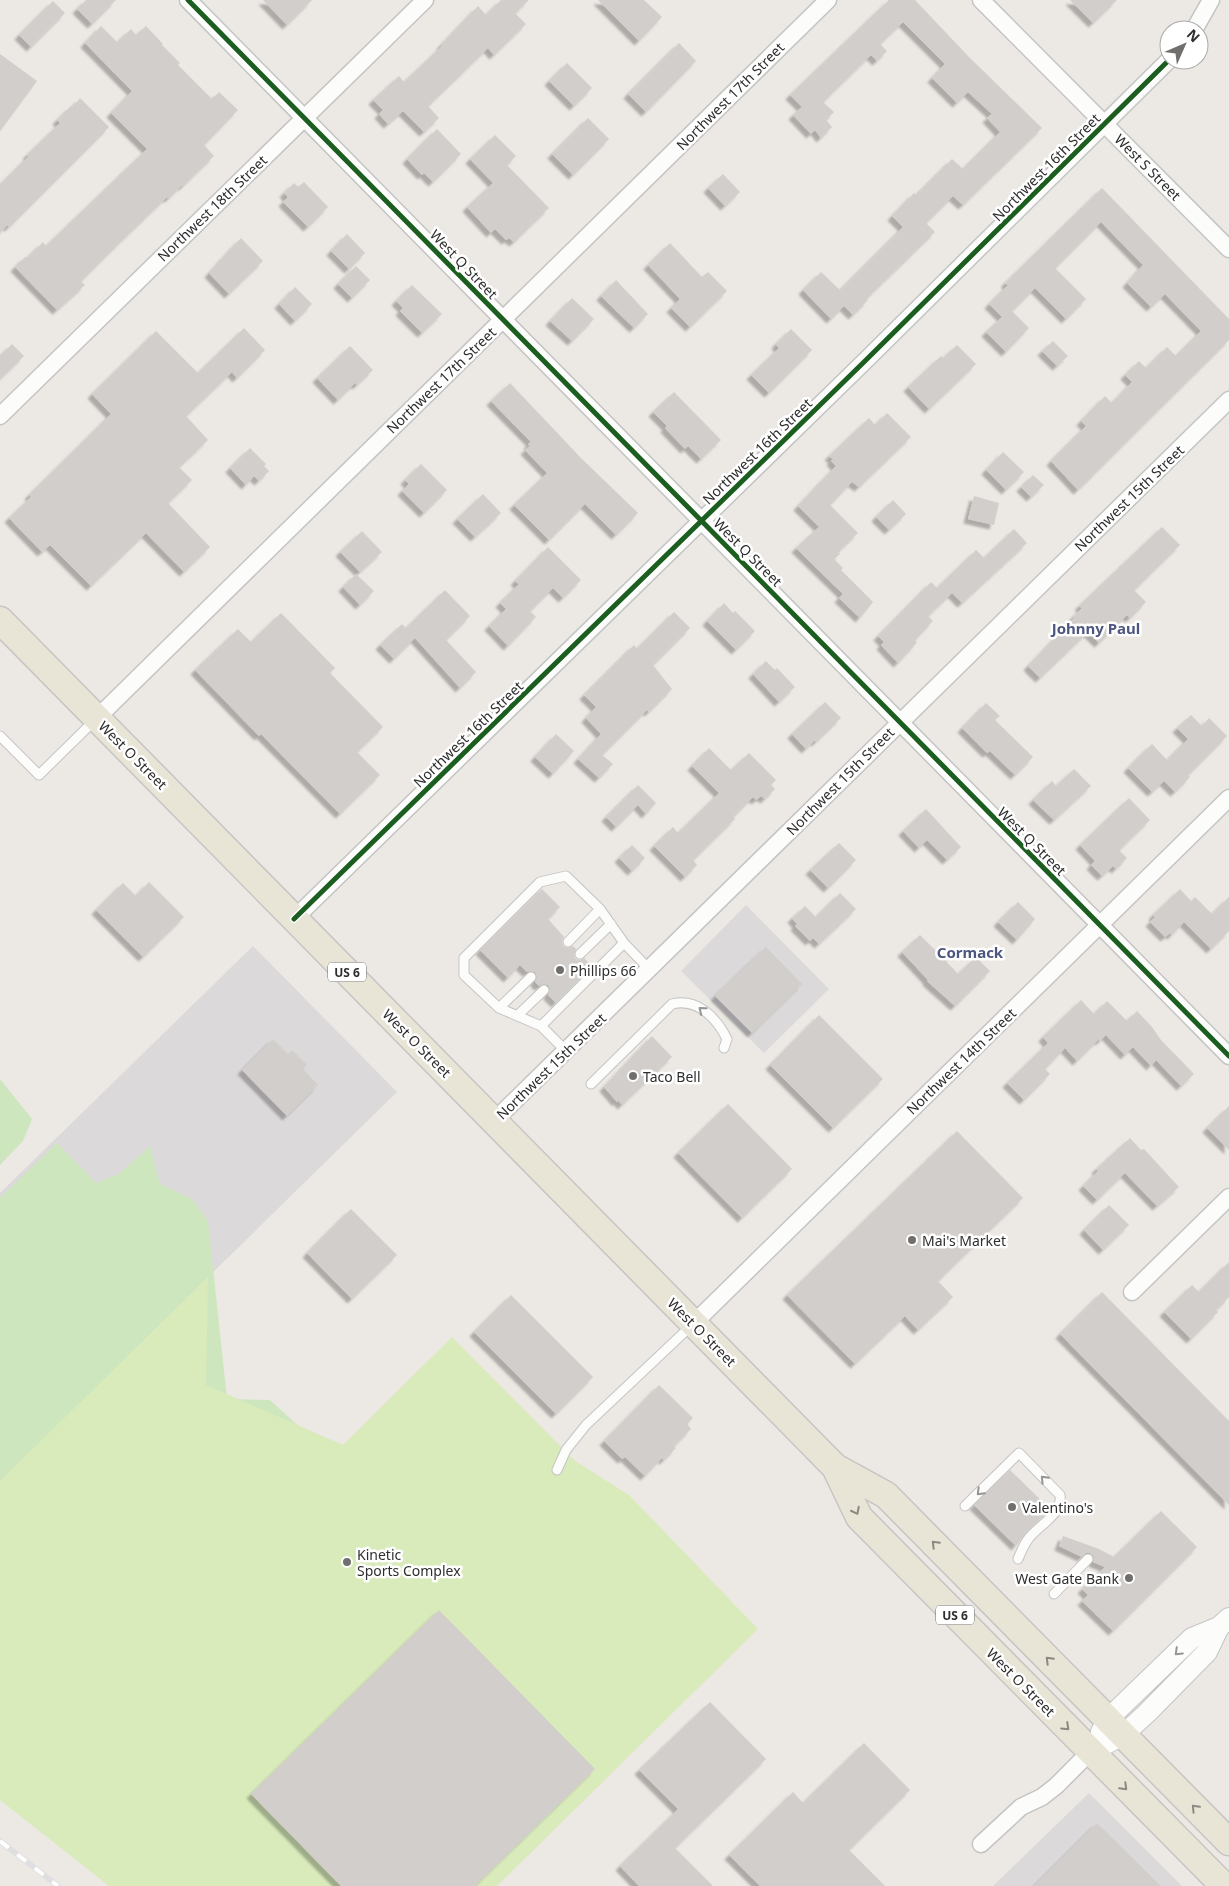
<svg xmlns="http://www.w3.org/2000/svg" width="1229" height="1886" font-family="'Noto Sans',sans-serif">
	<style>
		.industrial { fill: #dcd9db }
		.green { fill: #cee6be }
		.pitch { fill: #d9eabb }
		.building { fill: #d1cecb; filter: url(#shadow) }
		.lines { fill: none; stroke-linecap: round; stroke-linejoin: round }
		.service-casing { stroke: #c5c4c5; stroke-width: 11 }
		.minor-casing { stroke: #c5c4c5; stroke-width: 19 }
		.tertiary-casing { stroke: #c5c4c5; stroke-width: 22 }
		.primary-casing { stroke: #c6c5c4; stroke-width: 29 }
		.service { stroke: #fcfcfb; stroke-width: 9 }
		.minor { stroke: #fcfcfb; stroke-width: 16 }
		.tertiary { stroke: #fcfcfb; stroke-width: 20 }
		.primary { stroke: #e8e4d6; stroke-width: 26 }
		.rail-casing { stroke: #dfdfe1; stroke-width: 5.5 }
		.rail { stroke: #fff; stroke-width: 4; stroke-dasharray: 11; stroke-linecap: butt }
		.cycleway-casing { stroke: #fff; stroke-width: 8 }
		.cycleway { stroke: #1b5e20; stroke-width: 5 }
		.oneway { stroke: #959594 }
		.oneway2 { stroke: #8b8982 }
		.poi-dot { fill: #706f6e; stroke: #fff; stroke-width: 2 }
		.labels { text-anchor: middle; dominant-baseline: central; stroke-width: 5; stroke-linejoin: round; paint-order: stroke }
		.shield { fill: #fff; stroke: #6d6d6d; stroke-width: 1 }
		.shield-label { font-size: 12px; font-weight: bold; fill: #2e2e2e }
		.street-label { font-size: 14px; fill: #2e2e2e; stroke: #fff }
		.poi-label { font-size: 14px; fill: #2e2e2e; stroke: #fff; text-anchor: start }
		.neighbourhood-label { font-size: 15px; font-weight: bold; fill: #4d5680; stroke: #fff }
	</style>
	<defs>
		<filter id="shadow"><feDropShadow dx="-4.5" dy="4.5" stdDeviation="1" flood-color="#0004"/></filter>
	</defs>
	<rect width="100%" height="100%" fill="#ece8e4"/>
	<path class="industrial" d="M 746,905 L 829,989 L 764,1053 L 681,971 Z
		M 253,946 L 397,1092 L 0,1481 L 0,1193 Z
		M 1089,1793 L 1182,1886 L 993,1886 Z"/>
	<path class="green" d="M 0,1079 L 32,1119 L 23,1141 L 0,1165 Z
		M 57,1143 L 96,1183 L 119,1174 L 150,1146 L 160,1184 L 192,1199 L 208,1221 L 227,1399 L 270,1400 L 319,1445 L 0,1793 L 0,1198 Z"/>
	<path class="pitch" d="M 208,1277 L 206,1385 L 343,1445 L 452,1337 L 575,1461 L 629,1495 L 758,1629 L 497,1886 L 109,1886 L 0,1800 L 0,1481 Z"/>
	<path class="building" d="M 86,0 L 116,0 L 92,24 L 77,9 Z
		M 263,0 L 312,0 L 287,25 Z
		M 501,0 L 529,0 L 515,13 L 526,24 L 494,55 L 488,48 L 428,106 L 439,118 L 424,132 L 403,111 L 388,124 L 379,114 L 383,110 L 373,100 L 399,76 L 404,82 L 442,46 L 441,45 L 478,6 L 486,15 Z
		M 598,0 L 644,0 L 662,17 L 639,41 Z
		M 889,0 L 915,0 L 970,58 L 1042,128 L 963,205 L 953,196 L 926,223 L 935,232 L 867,298 L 868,300 L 853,315 L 844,306 L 831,319 L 803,290 L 821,272 L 840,290 L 903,227 L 892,216 L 914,193 L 916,195 L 952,159 L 963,169 L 1000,132 L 987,118 L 992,114 L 968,92 L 957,103 L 932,78 L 945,64 L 903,22 L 880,44 L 887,51 L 877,61 L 871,55 L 823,102 L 834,112 L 826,120 L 832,127 L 821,138 L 815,130 L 811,134 L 793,115 L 802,107 L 790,95 Z
		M 1070,0 L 1117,0 L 1093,23 Z
		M 53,1 L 65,13 L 31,47 L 19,35 Z
		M 101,26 L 117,42 L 131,29 L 136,35 L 146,26 L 163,44 L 162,45 L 180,63 L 178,65 L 212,99 L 219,92 L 238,110 L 204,145 L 214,156 L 183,186 L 182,185 L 169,198 L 167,197 L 112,250 L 81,281 L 85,285 L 57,310 L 15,267 L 25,257 L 27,258 L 43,242 L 46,246 L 147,149 L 111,113 L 132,91 L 85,43 Z
		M 679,43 L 696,61 L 646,112 L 628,94 Z
		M 0,54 L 37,81 L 0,131 Z
		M 567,63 L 592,88 L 574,106 L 549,81 Z
		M 80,98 L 109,127 L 9,227 L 7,225 L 0,233 L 0,185 L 29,156 L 27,155 L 60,123 L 57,120 L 71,106 L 73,107 Z
		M 588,118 L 609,139 L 573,175 L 552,154 Z
		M 437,129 L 461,154 L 433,182 L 424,173 L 422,175 L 407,159 Z
		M 495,135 L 516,156 L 507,165 L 549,208 L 514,242 L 509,238 L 506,240 L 495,229 L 491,233 L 467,207 L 493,183 L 470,159 Z
		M 723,174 L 740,192 L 725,206 L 708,188 Z
		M 304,182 L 328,207 L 308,227 L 283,202 L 288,197 L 284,193 L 294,183 L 298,187 Z
		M 1102,188 L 1229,319 L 1229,340 L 1078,490 L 1051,461 L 1086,426 L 1081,421 L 1105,396 L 1112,403 L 1132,382 L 1125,375 L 1139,361 L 1146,368 L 1167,347 L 1176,356 L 1201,331 L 1165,294 L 1151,307 L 1127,283 L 1143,265 L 1101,222 L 1055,268 L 1086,299 L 1066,319 L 1035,288 L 1012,311 L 1029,328 L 1006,352 L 986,332 L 1002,317 L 989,304 L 1008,285 L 1005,283 Z
		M 347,234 L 365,253 L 349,269 L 331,251 Z
		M 241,238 L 263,261 L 229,294 L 209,273 Z
		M 670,243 L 702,277 L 708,272 L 727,291 L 690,327 L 671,308 L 680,299 L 648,265 Z
		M 356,266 L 370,280 L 352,298 L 338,284 Z
		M 616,280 L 648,314 L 634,328 L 601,296 Z
		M 412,285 L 442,314 L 422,333 L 400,311 L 403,308 L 396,301 Z
		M 295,287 L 312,304 L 295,321 L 279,304 Z
		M 572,298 L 594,319 L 572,341 L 550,321 Z
		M 244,328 L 265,350 L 237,378 L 232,372 L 186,416 L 208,440 L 179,467 L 192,480 L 168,503 L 210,547 L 184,572 L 146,533 L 91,586 L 50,545 L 42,552 L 9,518 L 31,497 L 29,495 L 111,414 L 92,394 L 156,331 L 198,373 Z
		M 791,329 L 812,350 L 769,393 L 751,375 L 779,348 L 776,344 Z
		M 1053,341 L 1068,356 L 1057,366 L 1042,351 Z
		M 12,344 L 24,356 L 0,379 L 0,356 Z
		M 957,345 L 976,364 L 929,409 L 908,387 L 941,356 L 943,358 Z
		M 350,346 L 373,370 L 357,385 L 355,383 L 338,400 L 317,378 Z
		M 510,383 L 581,458 L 638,513 L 616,535 L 585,504 L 549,540 L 514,505 L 547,473 L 525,450 L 530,446 L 528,444 L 531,442 L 491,401 Z
		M 674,392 L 721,440 L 701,459 L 688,446 L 685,449 L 665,428 L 667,426 L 653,412 Z
		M 887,413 L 911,437 L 859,487 L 852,482 L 830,505 L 858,533 L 838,552 L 840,554 L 834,559 L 843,568 L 841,570 L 873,602 L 860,618 L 839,598 L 843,594 L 796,548 L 819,527 L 798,506 L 836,466 L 831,461 L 833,459 L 829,456 L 869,418 L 875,425 Z
		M 250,448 L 266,464 L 264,466 L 269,471 L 259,481 L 254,476 L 246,485 L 230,468 Z
		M 1003,452 L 1024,472 L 1006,490 L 986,470 Z
		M 421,464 L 447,490 L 424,513 L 402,491 L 409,484 L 405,480 Z
		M 1033,475 L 1044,485 L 1031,497 L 1021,487 Z
		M 483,494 L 501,513 L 475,537 L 457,519 Z
		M 974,496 L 999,503 L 994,525 L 968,519 Z
		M 893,500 L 906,514 L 889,530 L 876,517 Z
		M 1162,527 L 1180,545 L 1134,590 L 1146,602 L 1130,618 L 1127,615 L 1099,643 L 1088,632 L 1040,678 L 1028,666 L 1074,618 L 1073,617 L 1082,608 L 1079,606 Z
		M 1014,529 L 1027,543 L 962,603 L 952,593 L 928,616 L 933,621 L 915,640 L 917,642 L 914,646 L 898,663 L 881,645 L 884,642 L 878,636 L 931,582 L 937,588 L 976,550 L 984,558 Z
		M 362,531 L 382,552 L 360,572 L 340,552 Z
		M 548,547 L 581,580 L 563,598 L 553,588 L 530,611 L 536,617 L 508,646 L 489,626 L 506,609 L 500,603 L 519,584 L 515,581 Z
		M 356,574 L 374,591 L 360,605 L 343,587 Z
		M 445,590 L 470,616 L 446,640 L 476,672 L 460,688 L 415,638 L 394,659 L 380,645 L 402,624 L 411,634 L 406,628 Z
		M 724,603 L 733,613 L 735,611 L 755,631 L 736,650 L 707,621 Z
		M 674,612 L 690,628 L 653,665 L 672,689 L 649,712 L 647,710 L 602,755 L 613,764 L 599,778 L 578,759 L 601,734 L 586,718 L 596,707 L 584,695 L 634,645 L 637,649 Z
		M 281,613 L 335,668 L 330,673 L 383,727 L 357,752 L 380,775 L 340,814 L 261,734 L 259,736 L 195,670 L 238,629 L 251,642 Z
		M 766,661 L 775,670 L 777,668 L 795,687 L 779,702 L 753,674 Z
		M 825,702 L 841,718 L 816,742 L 815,740 L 806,749 L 792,734 Z
		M 986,703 L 1000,716 L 995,720 L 1033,757 L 1015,775 L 990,751 L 987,753 L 962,728 Z
		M 1191,715 L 1202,726 L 1209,718 L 1227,736 L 1188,775 L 1190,777 L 1175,792 L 1164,781 L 1152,792 L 1128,768 L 1152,744 L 1167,760 L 1188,739 L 1177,728 Z
		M 556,734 L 574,751 L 553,774 L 535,757 Z
		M 709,748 L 731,770 L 749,753 L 776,780 L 771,785 L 775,789 L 765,799 L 761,796 L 756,800 L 753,797 L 733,817 L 735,819 L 693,860 L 697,865 L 685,877 L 654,846 L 673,827 L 678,833 L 719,793 L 692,766 Z
		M 1074,769 L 1091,786 L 1054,820 L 1033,800 L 1052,781 L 1056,786 Z
		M 638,785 L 656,803 L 646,814 L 638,805 L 616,827 L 606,817 Z
		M 1129,798 L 1150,820 L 1119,850 L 1127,858 L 1116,869 L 1113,866 L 1102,876 L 1091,865 L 1095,861 L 1080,845 Z
		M 926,809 L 961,847 L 947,860 L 927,840 L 919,848 L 903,831 Z
		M 839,843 L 856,860 L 828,888 L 810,870 Z
		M 632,845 L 645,858 L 632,871 L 619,858 Z
		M 149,882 L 184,917 L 143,957 L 96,910 L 123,883 L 136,896 Z
		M 542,889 L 560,907 L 548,919 L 564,937 L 562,941 L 563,946 L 567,948 L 573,946 L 576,949 L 574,955 L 576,959 L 581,960 L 584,958 L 592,966 L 556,1003 L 548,995 L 550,989 L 548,985 L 543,984 L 539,986 L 535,982 L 537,976 L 535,972 L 530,971 L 527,972 L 520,965 L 508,978 L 480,950 Z
		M 1180,889 L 1191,901 L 1195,897 L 1212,914 L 1229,897 L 1229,931 L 1211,949 L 1184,922 L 1172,935 L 1170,933 L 1165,937 L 1150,922 L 1155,917 L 1153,915 Z
		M 840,893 L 856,909 L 819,944 L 813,938 L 810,941 L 795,926 L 797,924 L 792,918 L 805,906 L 816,917 Z
		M 1018,902 L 1035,919 L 1017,940 L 998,922 Z
		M 920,935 L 936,951 L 940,951 L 945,956 L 945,960 L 958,974 L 976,957 L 990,971 L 955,1006 L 927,981 L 928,980 L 902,952 Z
		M 766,947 L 802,984 L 752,1033 L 715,996 Z
		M 1081,1000 L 1094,1014 L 1107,1001 L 1127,1021 L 1137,1011 L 1152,1027 L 1161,1040 L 1194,1074 L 1181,1086 L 1156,1060 L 1151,1066 L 1133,1047 L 1125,1055 L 1106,1035 L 1100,1041 L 1099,1039 L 1077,1061 L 1065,1048 L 1045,1069 L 1050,1074 L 1024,1100 L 1007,1083 L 1048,1043 L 1043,1037 Z
		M 819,1015 L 883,1079 L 833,1128 L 770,1065 Z
		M 652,1036 L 672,1057 L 622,1105 L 618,1100 L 617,1102 L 604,1087 Z
		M 273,1039 L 288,1054 L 292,1050 L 307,1065 L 303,1069 L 318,1085 L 287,1116 L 242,1070 Z
		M 728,1104 L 792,1169 L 742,1218 L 678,1153 Z
		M 1229,1106 L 1229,1150 L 1207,1128 Z
		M 957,1131 L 1023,1198 L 938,1281 L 953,1297 L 918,1330 L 905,1316 L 855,1364 L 787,1295 Z
		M 1130,1138 L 1141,1150 L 1144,1149 L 1179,1187 L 1157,1206 L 1125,1173 L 1097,1200 L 1083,1186 L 1098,1171 L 1096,1169 Z
		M 1109,1205 L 1129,1225 L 1103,1250 L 1084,1230 Z
		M 351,1209 L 397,1255 L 352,1299 L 307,1253 Z
		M 1229,1262 L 1229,1297 L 1216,1310 L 1218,1312 L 1191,1339 L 1164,1312 L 1192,1285 L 1199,1292 Z
		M 1102,1292 L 1229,1421 L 1229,1505 L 1060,1334 Z
		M 511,1295 L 593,1377 L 556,1414 L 474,1332 Z
		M 659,1385 L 693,1418 L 687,1424 L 691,1429 L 674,1446 L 676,1448 L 664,1460 L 662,1458 L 645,1476 L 625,1457 L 622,1459 L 604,1441 Z
		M 1010,1470 L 1050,1509 L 1029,1529 L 1016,1546 L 974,1505 Z
		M 1161,1511 L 1197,1547 L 1113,1631 L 1082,1601 L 1088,1595 L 1082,1589 L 1105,1567 L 1093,1562 L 1094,1557 L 1090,1553 L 1086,1553 L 1082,1557 L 1059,1546 L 1063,1536 L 1099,1549 L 1114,1557 Z
		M 439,1610 L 595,1769 L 475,1886 L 341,1886 L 251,1794 Z
		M 710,1702 L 766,1759 L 675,1848 L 713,1886 L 639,1886 L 620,1866 L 678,1809 L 639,1770 Z
		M 864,1743 L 910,1790 L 849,1850 L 885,1886 L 760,1886 L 729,1855 L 793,1792 L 803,1803 Z
		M 1097,1823 L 1161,1886 L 1034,1886 Z"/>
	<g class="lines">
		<g class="service-casing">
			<path id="service" d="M 0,736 L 39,775 L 96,719
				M 568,942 L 600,909 L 624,943 L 649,969
				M 580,954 L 611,924
				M 531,977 L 499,1008 L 541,1026
				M 499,1008 L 464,975 L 464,958 L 540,882 L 566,876 L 600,909
				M 518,1015 L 544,990
				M 566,1051 L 541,1026 L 624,943
				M 591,1084 L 672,1004 C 697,998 716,1017 727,1039 L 724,1048
				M 557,1470 L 566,1450 L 586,1425 L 692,1325
				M 965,1506 L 1019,1453 L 1060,1495 C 1063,1514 1039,1525 1029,1538 C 1024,1544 1021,1552 1018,1559
				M 1054,1594 L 1088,1559"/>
		</g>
		<g class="minor-casing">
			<path id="minor" d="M 188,0 L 1229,1056
				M 981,0 L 1229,249
				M 1194,30 L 1211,0
				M 0,416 L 425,0
				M 97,718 L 828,0
				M 294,919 L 866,360 L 1169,60
				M 494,1121 L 1229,400
				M 1132,1292 L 1229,1197
				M 693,1324 L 1229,798
				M 981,1844 L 1021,1807 L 1042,1797 L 1056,1786 L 1090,1752"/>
		</g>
		<g class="tertiary-casing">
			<path id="tertiary" d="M 1101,1732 L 1108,1719 L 1192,1638 L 1219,1627
				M 1090,1752 L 1123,1735 L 1147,1713 L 1207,1652 L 1219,1627 L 1229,1618"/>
		</g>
		<g class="primary-casing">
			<path id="primary" d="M 0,620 L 835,1467 L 886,1495 L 1229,1842
				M 835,1467 L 859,1517 L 1224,1886"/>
		</g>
		<use href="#service" class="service"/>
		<use href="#minor" class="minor"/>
		<use href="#tertiary" class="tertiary"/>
		<use href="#primary" class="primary"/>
		<g class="rail-casing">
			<path id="rail" d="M 0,1841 L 58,1886"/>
		</g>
		<use href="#rail" class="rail"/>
		<g class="cycleway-casing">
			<path id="cycleway" d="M 188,0 L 1229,1056
				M 294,919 L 866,360 L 1169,60"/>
		</g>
		<use href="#cycleway" class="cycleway"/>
	</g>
	<defs><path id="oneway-chevron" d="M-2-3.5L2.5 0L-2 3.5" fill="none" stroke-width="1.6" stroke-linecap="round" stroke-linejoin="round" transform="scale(1.25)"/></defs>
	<g class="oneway">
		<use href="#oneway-chevron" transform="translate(702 1010) rotate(-141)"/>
		<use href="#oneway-chevron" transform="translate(1044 1479) rotate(-134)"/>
		<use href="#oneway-chevron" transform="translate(980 1492) rotate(135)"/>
		<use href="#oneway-chevron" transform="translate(1178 1652) rotate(136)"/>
	</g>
	<g class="oneway2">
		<use href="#oneway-chevron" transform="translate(856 1511) rotate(63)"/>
		<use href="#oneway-chevron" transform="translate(935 1544) rotate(-135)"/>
		<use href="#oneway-chevron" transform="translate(1049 1660) rotate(-135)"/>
		<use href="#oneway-chevron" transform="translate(1066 1727) rotate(44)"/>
		<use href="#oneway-chevron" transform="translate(1124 1787) rotate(45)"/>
		<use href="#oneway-chevron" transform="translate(1195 1808) rotate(-134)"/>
	</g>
	<g class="poi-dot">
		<circle cx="560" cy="970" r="5"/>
		<circle cx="633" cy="1076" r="5"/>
		<circle cx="912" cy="1240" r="5"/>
		<circle cx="1012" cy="1507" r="5"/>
		<circle cx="347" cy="1562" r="5"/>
		<circle cx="1129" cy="1578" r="5"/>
	</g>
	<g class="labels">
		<g class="shield">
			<rect x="328" y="962.5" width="38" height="19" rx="4"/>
			<rect x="936" y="1605.5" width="38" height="19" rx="4"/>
		</g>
		<g class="shield-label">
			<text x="347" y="972">US 6</text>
			<text x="955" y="1615">US 6</text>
		</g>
		<g class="street-label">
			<text transform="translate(730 96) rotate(-45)">Northwest 17th Street</text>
			<text transform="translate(1046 167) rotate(-45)">Northwest 16th Street</text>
			<text transform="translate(1148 167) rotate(45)">West S Street</text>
			<text transform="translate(212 208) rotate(-44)">Northwest 18th Street</text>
			<text transform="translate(464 264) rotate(46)">West Q Street</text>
			<text transform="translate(441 380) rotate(-44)">Northwest 17th Street</text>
			<text transform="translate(757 451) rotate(-44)">Northwest 16th Street</text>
			<text transform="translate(1129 498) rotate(-44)">Northwest 15th Street</text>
			<text transform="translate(748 552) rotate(45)">West Q Street</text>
			<text transform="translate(468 734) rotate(-44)">Northwest 16th Street</text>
			<text transform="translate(133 755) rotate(45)">West O Street</text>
			<text transform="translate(840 781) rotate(-45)">Northwest 15th Street</text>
			<text transform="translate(1032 841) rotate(45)">West Q Street</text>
			<text transform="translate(417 1043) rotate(45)">West O Street</text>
			<text transform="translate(961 1061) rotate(-44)">Northwest 14th Street</text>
			<text transform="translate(551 1066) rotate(-44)">Northwest 15th Street</text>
			<text transform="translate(702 1332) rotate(45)">West O Street</text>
			<text transform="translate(1021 1682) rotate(45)">West O Street</text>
		</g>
		<g class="poi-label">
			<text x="570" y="970">Phillips 66</text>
			<text x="643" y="1076">Taco Bell</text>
			<text x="922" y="1240">Mai's Market</text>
			<text x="1022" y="1507">Valentino's</text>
			<text x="357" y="1554">Kinetic<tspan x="357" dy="16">Sports Complex</tspan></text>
			<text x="1119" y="1578" text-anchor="end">West Gate Bank</text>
		</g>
		<g class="neighbourhood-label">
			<text x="1096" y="628">Johnny Paul</text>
			<text x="970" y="952">Cormack</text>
		</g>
	</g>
	<g transform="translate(1184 45) rotate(45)"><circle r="24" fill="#ffffff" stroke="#ababab"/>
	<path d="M0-4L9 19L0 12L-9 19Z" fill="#706f6e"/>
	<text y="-8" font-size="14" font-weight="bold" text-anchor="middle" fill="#2e2e2e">N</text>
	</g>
</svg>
